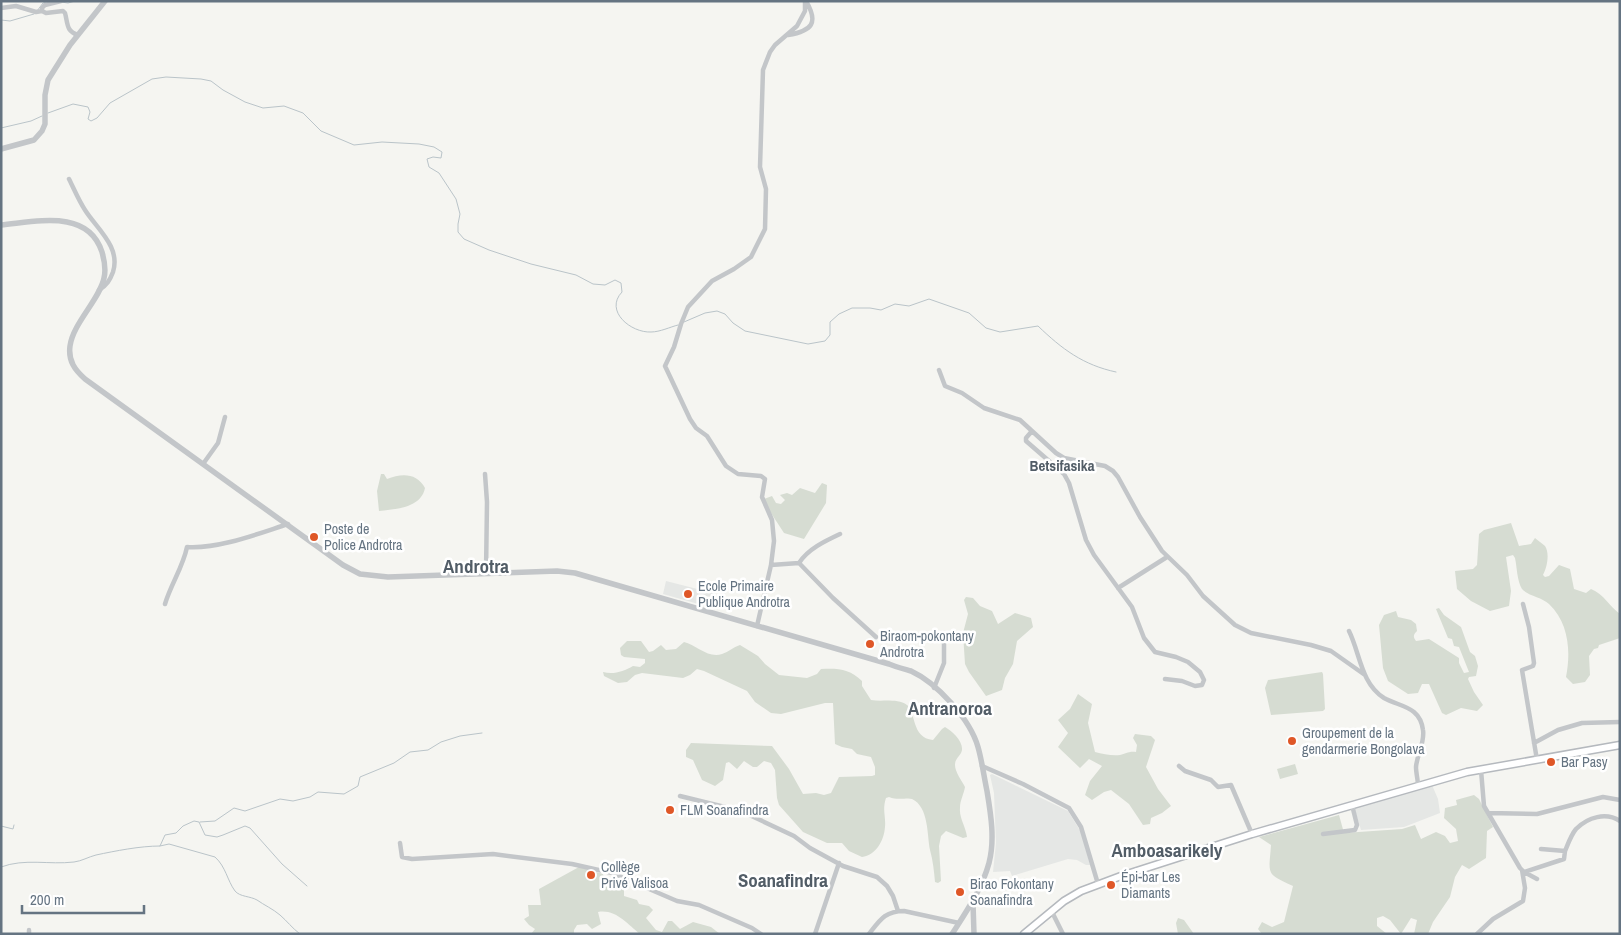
<svg xmlns="http://www.w3.org/2000/svg" width="1621" height="935" font-family="'Archivo Narrow',sans-serif">
	<style>
		.built { fill: #e5e7e5 }
		.green { fill: #d6dcd2 }
		.lines { fill: none; stroke-linecap: round; stroke-linejoin: round }
		.stream { stroke: #bac4c9; stroke-width: 1 }
		.secondary-casing { stroke: #b5b9be; stroke-width: 9 }
		.minor { stroke: #c3c6c9; stroke-width: 4.5 }
		.tertiary { stroke: #c3c6c9; stroke-width: 5.5 }
		.secondary { stroke: #fff; stroke-width: 6 }
		.poi-dot { fill: #df5727; stroke: #fff; stroke-width: 2 }
		.labels { text-anchor: middle; dominant-baseline: central; stroke-width: 5; stroke-linejoin: round; paint-order: stroke }
		.poi-label { font-size: 14px; fill: #657482; stroke: #fff; text-anchor: start }
		.neighbourhood-label { font-size: 15px; font-weight: bold; fill: #525d67; stroke: #fff }
		.district-label { font-size: 19px; font-weight: bold; fill: #525d67; stroke: #fff }
	</style>
	<rect width="100%" height="100%" fill="#f5f5f1"/>
	<path class="built" d="M 666,581 L 713,593 L 709,607 L 663,594 Z
		M 992,774 L 1068,811 L 1081,832 L 1090,865 L 1086,865 L 1077,860 L 1068,859 L 1012,876 L 1010,871 L 993,872 L 996,843 L 994,793 L 990,775 Z
		M 1432,785 L 1438,799 L 1440,813 L 1404,827 L 1361,830 L 1354,807 Z"/>
	<path class="green" d="M 381,474 L 384,474 L 387,479 C 402,473 417,473 425,488 C 421,508 396,509 379,511 L 377,491 Z
		M 822,483 L 827,485 L 826,503 L 804,539 L 784,533 L 769,510 L 764,499 L 772,496 L 776,503 L 781,504 L 785,500 L 780,495 L 787,493 L 792,495 L 800,488 L 815,493 Z
		M 1511,523 L 1519,546 L 1531,544 L 1535,538 C 1538,541 1542,543 1545,546 C 1550,553 1547,568 1543,575 L 1545,577 L 1549,576 L 1559,565 L 1570,569 L 1574,589 L 1586,593 L 1591,589 C 1604,594 1609,606 1620,614 L 1620,638 L 1599,645 L 1598,648 L 1594,649 L 1589,656 L 1590,675 L 1585,682 L 1573,684 L 1566,677 C 1571,652 1569,623 1549,604 C 1542,597 1528,596 1522,589 C 1517,581 1517,567 1515,558 L 1513,555 L 1506,557 L 1511,591 L 1509,606 L 1490,611 L 1471,601 L 1457,589 L 1455,571 L 1473,569 L 1477,565 L 1479,534 L 1484,530 Z
		M 966,597 L 973,598 L 980,606 L 992,611 L 998,624 L 1015,613 L 1031,618 L 1033,627 L 1017,641 L 1013,664 L 1005,678 L 1002,690 L 986,696 L 969,672 L 965,664 L 963,633 L 968,614 L 964,600 Z
		M 1439,608 L 1444,615 L 1461,627 L 1470,652 L 1475,656 L 1478,666 L 1476,676 L 1469,677 L 1468,679 L 1474,692 L 1483,705 L 1477,711 L 1461,708 L 1446,715 L 1442,713 L 1429,684 L 1422,684 L 1418,693 L 1408,694 L 1388,681 L 1383,668 L 1379,625 L 1384,615 L 1396,611 L 1398,617 L 1411,620 L 1416,624 L 1417,631 C 1413,635 1413,637 1416,641 L 1429,639 L 1459,658 L 1459,663 L 1464,673 L 1469,672 L 1459,647 L 1454,646 L 1452,639 L 1448,638 L 1436,609 Z
		M 627,641 L 641,641 L 649,652 L 653,651 L 661,645 L 666,650 L 676,649 L 684,642 C 696,645 709,659 722,654 C 729,652 733,647 740,645 L 758,656 L 765,664 L 779,675 L 807,678 L 817,674 L 821,669 C 838,668 850,669 862,681 L 862,686 L 871,700 C 882,702 897,698 907,705 C 916,711 911,738 933,740 L 942,729 L 945,727 C 952,731 963,741 962,750 C 961,756 955,758 955,765 C 955,772 962,781 965,787 C 964,794 960,800 960,808 C 959,818 966,827 967,837 L 963,838 L 946,831 L 941,836 L 939,846 L 941,881 L 938,883 L 935,882 C 934,871 933,861 930,850 C 927,835 929,807 912,799 C 907,797 899,801 889,797 L 886,798 C 882,810 886,816 885,827 C 884,841 876,855 862,857 L 849,851 L 842,843 L 827,843 L 803,832 L 779,805 L 777,798 L 775,770 L 771,763 L 764,761 L 757,767 L 753,767 L 744,761 L 737,769 L 729,762 L 726,763 L 723,780 L 715,786 L 702,780 L 693,760 L 686,757 L 686,750 L 691,743 L 772,746 L 789,769 L 803,794 L 816,793 L 824,795 L 831,793 L 839,777 L 872,776 L 875,775 L 875,767 L 871,757 L 857,754 L 852,749 L 842,747 L 835,744 L 833,703 L 825,703 L 781,714 L 771,713 L 755,702 L 747,691 L 704,671 L 697,669 L 690,675 L 683,678 L 642,673 L 635,675 L 627,682 L 618,683 L 604,676 L 603,672 C 614,675 624,671 633,666 L 640,667 L 645,663 L 645,659 L 624,657 L 621,655 L 620,648 Z
		M 1322,672 L 1323,674 L 1325,709 L 1323,711 L 1271,715 L 1265,688 L 1268,680 Z
		M 1078,694 L 1092,704 L 1088,723 L 1095,752 C 1103,754 1112,756 1120,755 C 1126,754 1128,751 1136,752 L 1137,745 L 1133,738 L 1135,734 L 1151,736 L 1155,740 L 1146,767 L 1158,789 L 1171,806 L 1162,813 L 1151,818 L 1150,824 L 1143,825 L 1129,804 L 1111,790 L 1104,792 L 1092,800 L 1085,795 L 1090,781 L 1102,766 L 1089,759 L 1080,768 L 1058,747 L 1068,733 L 1058,720 L 1070,709 Z
		M 1295,764 L 1298,774 L 1280,779 L 1277,769 Z
		M 1474,795 L 1479,799 L 1493,827 L 1487,831 L 1486,858 L 1469,869 L 1462,865 L 1455,877 L 1450,897 L 1433,922 L 1428,934 L 1414,934 L 1417,920 L 1411,918 L 1401,934 L 1390,920 L 1383,916 L 1377,918 L 1377,926 L 1387,934 L 1262,934 L 1258,929 L 1262,922 L 1272,927 L 1284,922 L 1293,886 C 1265,873 1269,875 1271,845 L 1259,837 L 1339,815 L 1344,833 L 1402,829 L 1415,825 L 1421,839 L 1436,832 L 1445,836 L 1450,843 L 1458,841 L 1456,829 L 1444,818 L 1445,808 L 1457,805 L 1456,800 Z
		M 579,867 L 603,874 L 604,878 L 614,890 L 618,885 L 624,888 L 624,896 L 637,900 L 639,904 L 649,906 L 653,910 L 646,918 L 656,930 L 662,932 L 668,921 L 672,921 L 680,929 L 693,922 L 711,927 L 720,934 L 640,934 C 627,924 616,909 598,912 L 601,924 L 592,929 L 587,924 L 577,925 L 574,930 L 574,934 L 531,934 L 535,929 L 529,925 L 524,919 L 529,916 L 528,905 L 541,905 L 539,889 Z
		M 1178,918 L 1184,920 L 1194,934 L 1178,934 L 1176,923 Z"/>
	<g class="lines">
		<path class="stream" d="M 61,2 L 68,3 L 75,1
			M 37,11 L 43,3 L 50,1
			M 1,20 L 10,21 L 34,14
			M 48,113 L 73,104 L 88,107 L 90,112 L 88,119 L 91,121 L 97,118 L 110,103 L 152,79 L 166,77 L 201,79 L 211,81 L 223,90 L 245,102 L 263,108 L 284,106 L 303,113 L 321,131 L 354,145 L 382,142 L 419,144 L 434,147 L 442,152 L 441,158 L 433,157 L 427,159 L 429,167 L 439,173 L 456,199 L 460,214 L 458,224 L 458,232 L 464,239 L 489,250 L 531,264 L 576,275 L 593,284 L 605,285 L 615,280 L 621,283 L 622,292 C 604,311 631,333 651,332 C 660,332 670,327 678,325
			M 1,128 L 31,121 L 42,116
			M 684,322 L 705,313 L 717,311 L 725,314 L 733,323 L 745,331 L 808,344 L 825,341 L 830,335 L 830,322 L 839,314 L 852,308 L 870,308 L 881,310 L 895,304 L 909,306 L 929,299 L 969,313 L 986,328 L 1000,332 L 1038,326 C 1062,349 1083,365 1116,372
			M 200,822 L 215,821 L 234,808 L 245,811 L 280,799 L 293,801 L 310,797 L 318,792 L 344,794 L 358,786 L 360,777 L 394,763 L 410,752 L 428,750 L 441,742 L 460,736 L 482,733
			M 1,826 L 13,829 L 14,825
			M 160,846 L 169,844 L 215,857 C 226,867 227,880 235,891 C 240,897 250,896 257,900 C 264,905 273,909 280,915 C 287,921 292,928 300,934
			M 1,867 C 25,858 49,865 74,862 C 82,861 88,857 96,855 C 115,851 140,846 160,846 L 165,835 L 176,833 L 183,826 L 194,821 L 199,822 L 205,835 L 217,837 L 223,835 L 245,826 L 250,828 L 282,864 L 307,886"/>
		<g class="secondary-casing">
			<path id="secondary" d="M 1024,934 L 1064,901 L 1081,891 L 1121,876 L 1252,834 L 1467,772 L 1620,745"/>
		</g>
		<path class="minor" d="M 61,1 L 45,5 L 42,8 L 42,11 L 46,13 L 63,11 L 65,13 C 68,24 66,31 78,35
			M 1,8 L 16,6 L 36,12 L 42,11
			M 788,35 C 812,31 819,23 806,1
			M 69,179 C 74,189 79,201 85,210 C 97,229 121,247 113,272 C 110,280 107,285 99,290
			M 939,370 L 945,386 L 962,393 L 984,408 L 1020,420 L 1056,453 L 1064,458 L 1105,466 L 1113,471 L 1118,477 L 1140,517 L 1162,551 L 1187,575 L 1203,596 L 1235,625 L 1251,633 L 1311,645 L 1331,651 L 1365,675
			M 1032,431 L 1026,438 L 1026,441 L 1064,474 L 1069,483 L 1086,540 L 1094,555 L 1132,607 L 1144,638 L 1155,652 L 1176,657 L 1188,662 L 1200,672 L 1204,680 L 1202,685 L 1195,686 L 1182,681 L 1165,679
			M 203,464 L 218,443 L 225,417
			M 485,474 L 487,502 L 486,573
			M 799,563 C 808,549 825,541 840,534
			M 771,565 L 774,541 L 772,520 L 762,497 L 765,479 L 761,476 L 738,474 L 726,466 L 707,436 L 696,428 L 690,419 L 665,366 L 674,347 L 681,324 L 688,307 L 712,281 L 734,269 L 751,257 L 765,229 L 766,189 L 760,167 L 763,70 L 770,52 L 775,45 L 797,26 L 805,11 L 805,1
			M 1118,588 L 1167,557
			M 165,604 C 171,584 183,567 187,547 C 219,549 257,534 288,524
			M 1523,604 L 1529,627 L 1534,663 L 1533,666 L 1522,670 L 1537,760
			M 757,626 L 771,565 L 799,563 L 833,598 L 876,637
			M 1349,631 C 1360,653 1361,684 1384,698 C 1400,707 1420,706 1423,730 C 1425,743 1417,754 1416,767 C 1416,773 1418,780 1418,786
			M 934,688 L 944,663 L 944,639
			M 1534,743 L 1558,730 L 1582,723 L 1620,722
			M 982,766 L 1023,784 L 1069,808 L 1081,827 L 1098,884
			M 1179,766 L 1185,771 L 1211,780 L 1218,787 L 1231,785 L 1252,834
			M 1481,770 L 1484,806 L 1520,868 L 1524,872 L 1564,859 L 1565,851
			M 680,796 L 741,811 L 794,836 L 810,848 L 843,866 L 877,877 L 887,886 L 893,896 L 898,911
			M 1489,813 L 1537,814 L 1603,797 L 1620,800
			M 1323,834 L 1355,830 L 1357,825 L 1352,805
			M 400,843 L 402,857 L 412,859 L 493,854 L 572,864 L 612,873 L 677,901 L 699,905 L 752,928 L 761,934
			M 1541,849 L 1565,851 C 1568,844 1571,835 1576,829 C 1588,817 1606,812 1620,821
			M 1524,872 L 1537,879
			M 1052,912 L 1063,934
			M 29,930 L 29,934
			M 815,934 L 839,863
			M 869,934 C 880,920 885,911 904,911 L 959,923
			M 1477,934 L 1493,919 L 1523,901 L 1525,888 L 1522,870"/>
		<path class="tertiary" d="M 1,149 L 34,140 L 42,131 L 45,124 L 45,95 L 48,80 L 70,45 L 105,1
			M 1,225 C 35,222 88,208 102,252 C 104,259 106,270 104,278 C 100,299 73,323 70,346 C 68,361 75,370 85,379 L 343,565 L 360,574 L 388,577 L 557,571 L 575,573 L 889,664 C 896,667 904,669 911,671 C 937,683 970,719 978,747 C 982,761 984,777 987,791 C 991,815 995,840 989,863 C 982,889 966,912 952,934
			M 973,903 L 974,934"/>
		<use href="#secondary" class="secondary"/>
	</g>
	<g class="poi-dot">
		<circle cx="314" cy="537" r="5"/>
		<circle cx="688" cy="594" r="5"/>
		<circle cx="870" cy="644" r="5"/>
		<circle cx="1292" cy="741" r="5"/>
		<circle cx="1551" cy="762" r="5"/>
		<circle cx="670" cy="810" r="5"/>
		<circle cx="591" cy="875" r="5"/>
		<circle cx="1111" cy="885" r="5"/>
		<circle cx="960" cy="892" r="5"/>
	</g>
	<g class="labels">
		<g class="poi-label">
			<text x="324" y="529">Poste de<tspan x="324" dy="16">Police Androtra</tspan></text>
			<text x="698" y="586">Ecole Primaire<tspan x="698" dy="16">Publique Androtra</tspan></text>
			<text x="880" y="636">Biraom-pokontany<tspan x="880" dy="16">Androtra</tspan></text>
			<text x="1302" y="733">Groupement de la<tspan x="1302" dy="16">gendarmerie Bongolava</tspan></text>
			<text x="1561" y="762">Bar Pasy</text>
			<text x="680" y="810">FLM Soanafindra</text>
			<text x="601" y="867">Collège<tspan x="601" dy="16">Privé Valisoa</tspan></text>
			<text x="1121" y="877">Épi-bar Les<tspan x="1121" dy="16">Diamants</tspan></text>
			<text x="970" y="884">Birao Fokontany<tspan x="970" dy="16">Soanafindra</tspan></text>
		</g>
		<g class="neighbourhood-label">
			<text x="1062" y="465">Betsifasika</text>
		</g>
		<g class="district-label">
			<text x="476" y="566">Androtra</text>
			<text x="950" y="708">Antranoroa</text>
			<text x="1167" y="850">Amboasarikely</text>
			<text x="783" y="880">Soanafindra</text>
		</g>
	</g>
	<rect width="1621" height="935" fill="none" stroke="#657482" stroke-width="5"/>
	<path d="M22 905v8h122v-8" fill="none" stroke="#657482" stroke-width="2.5"/>
	<text x="30" y="905" font-size="15" fill="#657482" stroke="#ffffff" stroke-width="4" paint-order="stroke">200 m</text>
</svg>
